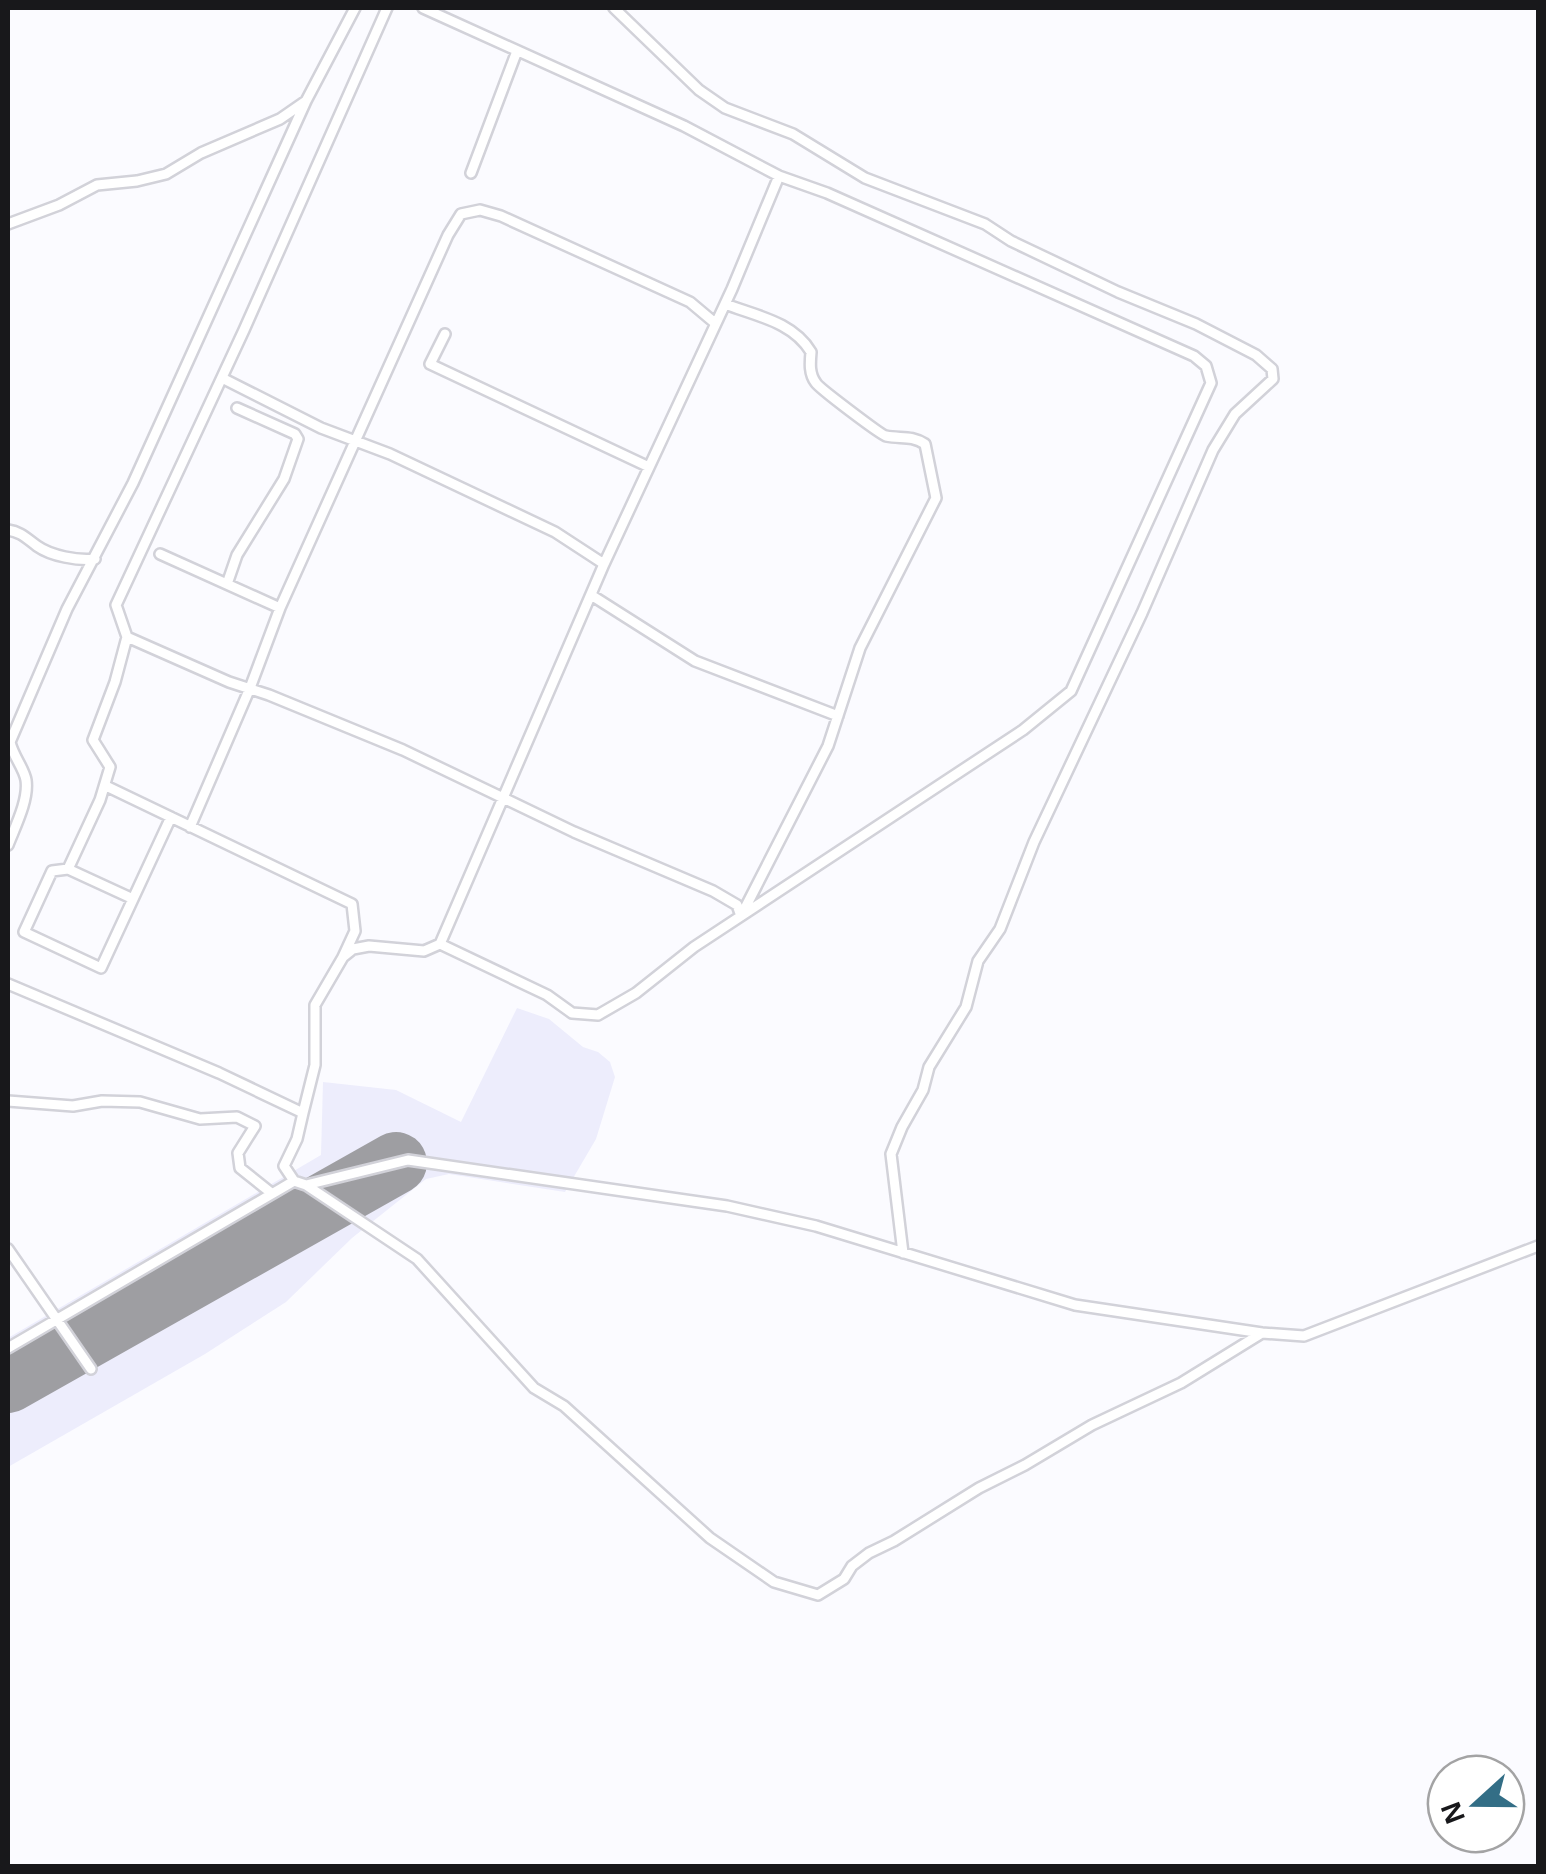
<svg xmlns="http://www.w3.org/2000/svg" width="1546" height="1874" font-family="Helvetica,sans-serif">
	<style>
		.built { fill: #ededfc }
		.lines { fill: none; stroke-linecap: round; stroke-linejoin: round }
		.runway { stroke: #9e9ea2; stroke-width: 62 }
		.street-casing { stroke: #d2d2d9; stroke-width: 14 }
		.street { stroke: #fff; stroke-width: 9 }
	</style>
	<rect width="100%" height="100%" fill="#fbfbff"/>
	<path class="built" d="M 517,1008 L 549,1019 L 583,1047 L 598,1052 L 610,1062 L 615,1077 L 596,1139 L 565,1192 L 449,1174 L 426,1179 L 352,1238 L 286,1302 L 205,1354 L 8,1467 L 8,1338 L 321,1155 L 323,1082 L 396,1090 L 461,1122 Z"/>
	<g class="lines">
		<path class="runway" d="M 8,1382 L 396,1163"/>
		<g class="street-casing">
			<path id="street" d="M 423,8 L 684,126 L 779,176 L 827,193 L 1194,356 L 1206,366 L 1211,383 L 1071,691 L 1023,730 L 694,947 L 636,993 L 598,1015 L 572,1013 L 547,995 L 440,944
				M 614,8 L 699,90 L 725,108 L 793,134 L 865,178 L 985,224 L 1011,241 L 1118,292 L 1196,324 L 1256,355 L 1272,369 L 1273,379 L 1235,414 L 1213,450 L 1142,613 L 1034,842 L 1000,929 L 978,961 L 966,1007 L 929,1067 L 923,1090 L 902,1127 L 891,1154 L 903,1253
				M 471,173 L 517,51
				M 8,224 L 59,205 L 97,185 L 137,181 L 166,174 L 201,153 L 280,119 L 306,101
				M 725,304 C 757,316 793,322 811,352 C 810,363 809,374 816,383 C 819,388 881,435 886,436 C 901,439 911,435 925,444 L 936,498 L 860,648 L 828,746 L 742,914
				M 445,334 L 430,364 L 649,467
				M 222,378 L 321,428 L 390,454 L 555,532 L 604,564
				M 8,530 C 21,532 26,538 37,546 C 51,556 78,561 95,559
				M 160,554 L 280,608
				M 227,584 L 237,555 L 284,479 L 298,439 L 295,434 L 237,408
				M 591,595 L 695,661 L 838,716
				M 127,637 L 229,682 L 269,695 L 403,750 L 574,832 L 713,891 L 737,905 L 741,916
				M 106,786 L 352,904 L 355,931 L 343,957
				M 190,827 L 250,688 L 280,608 L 448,235 L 461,214 L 480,210 L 501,216 L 690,302 L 715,323
				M 8,845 C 15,827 29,800 26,780 C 24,768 13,756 10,742 L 67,609 L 133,483 L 306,101 L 355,8
				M 68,869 L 100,800 L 110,767 L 93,740 L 115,682 L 127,637 L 116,605 L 244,330 L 387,8
				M 131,898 L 68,869 L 52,871 L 24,932 L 101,968 L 171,817
				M 8,984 L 219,1073 L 303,1113 L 297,1139 L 284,1166 L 294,1181 L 306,1185 L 408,1160 L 727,1206 L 816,1226 L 1075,1305 L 1262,1333 L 1304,1336 L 1538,1246
				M 8,1101 L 73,1106 L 102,1101 L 140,1102 L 200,1119 L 237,1117 L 255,1126 L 238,1153 L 240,1168 L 270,1192
				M 303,1113 L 315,1065 L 315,1005 L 343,957 L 353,949 L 369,946 L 424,951 L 440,944 L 604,564 L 732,289 L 779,176
				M 306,1185 L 417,1259 L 534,1388 L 564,1406 L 710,1538 L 774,1582 L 818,1595 L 844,1579 L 852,1566 L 869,1553 L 894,1541 L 979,1488 L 1025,1465 L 1092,1425 L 1181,1383 L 1262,1333
				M 8,1249 L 91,1369
				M 8,1348 L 294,1181"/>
		</g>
		<use href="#street" class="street"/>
	</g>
	<rect width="1546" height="1874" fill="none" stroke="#18181b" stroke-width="20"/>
	<g transform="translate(1476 1804) rotate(249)"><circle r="48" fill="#ffffff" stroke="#a3a3a4" stroke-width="2.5"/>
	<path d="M0-8L18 38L0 25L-18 38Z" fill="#336e86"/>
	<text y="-15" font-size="28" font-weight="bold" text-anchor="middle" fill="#18181b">N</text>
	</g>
</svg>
